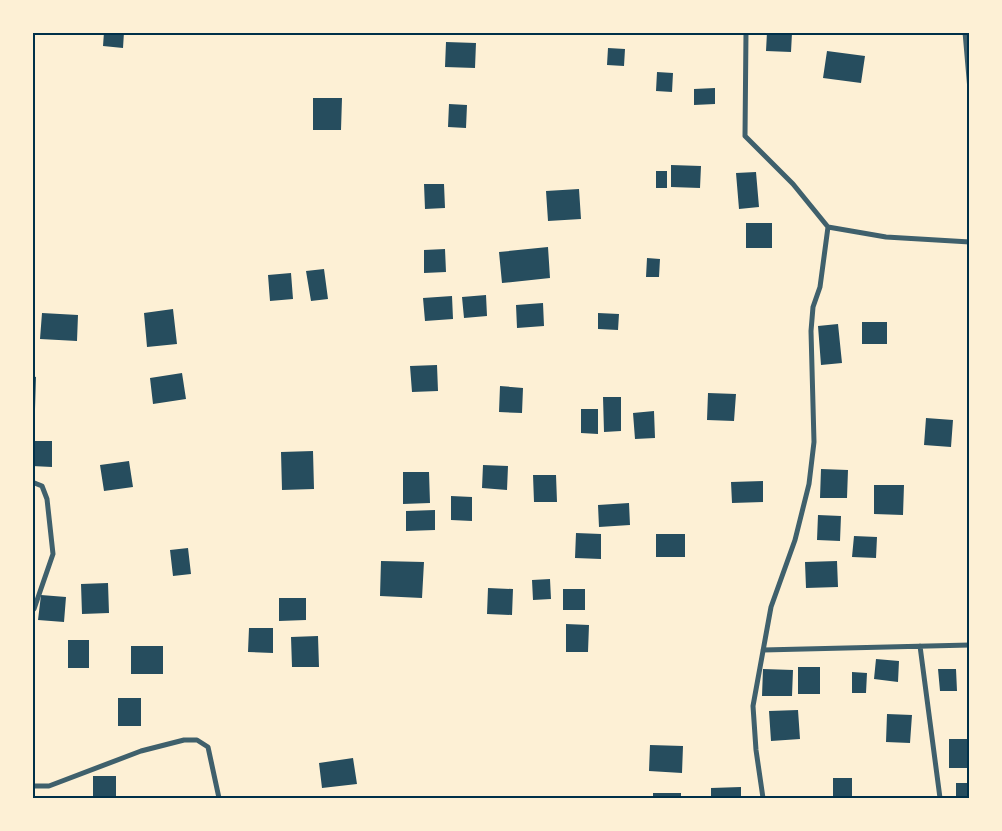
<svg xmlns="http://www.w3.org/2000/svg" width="1002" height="831" font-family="Inter,sans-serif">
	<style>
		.building { fill: #264d5e }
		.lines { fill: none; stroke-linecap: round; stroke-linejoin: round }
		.minor { stroke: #3f606c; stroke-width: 5 }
		.neatline { fill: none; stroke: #003049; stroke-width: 2 }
	</style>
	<rect width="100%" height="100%" fill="#fdf0d5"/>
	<path class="building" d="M 104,32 L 124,32 L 123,48 L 103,46 Z
		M 767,32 L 792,33 L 791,52 L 766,51 Z
		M 446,42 L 476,43 L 475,68 L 445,67 Z
		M 608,48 L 625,49 L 624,66 L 607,65 Z
		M 827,51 L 865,56 L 861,83 L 823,78 Z
		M 657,72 L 673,73 L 672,92 L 656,91 Z
		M 715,88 L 715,104 L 694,105 L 694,89 Z
		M 313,98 L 342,98 L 341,130 L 313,130 Z
		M 449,104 L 467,105 L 466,128 L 448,127 Z
		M 671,165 L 701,166 L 700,188 L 671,187 Z
		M 656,171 L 667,171 L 667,188 L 656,188 Z
		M 756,172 L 759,207 L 739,209 L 736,173 Z
		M 424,184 L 444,184 L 445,208 L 425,209 Z
		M 579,189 L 581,219 L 548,221 L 546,191 Z
		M 746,223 L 772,223 L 772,248 L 746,248 Z
		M 548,247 L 550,278 L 502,283 L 499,252 Z
		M 445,249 L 446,272 L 424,273 L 424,250 Z
		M 647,258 L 660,259 L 659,277 L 646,277 Z
		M 324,269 L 328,299 L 311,301 L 306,271 Z
		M 291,273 L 293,299 L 270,301 L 268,275 Z
		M 486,295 L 487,316 L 464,318 L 462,297 Z
		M 452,296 L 453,319 L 425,321 L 423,298 Z
		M 543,303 L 544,326 L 517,328 L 516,305 Z
		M 173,309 L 177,344 L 147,347 L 144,313 Z
		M 42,313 L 78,315 L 77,341 L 40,339 Z
		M 598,313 L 619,314 L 618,330 L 598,329 Z
		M 862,322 L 887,322 L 887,344 L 862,344 Z
		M 838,324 L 842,363 L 821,365 L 818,326 Z
		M 437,365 L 438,391 L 412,392 L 410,366 Z
		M 182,373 L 186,399 L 153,404 L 150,378 Z
		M 32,376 L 36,377 L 35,409 L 32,408 Z
		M 500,386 L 523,388 L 522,413 L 499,412 Z
		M 708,393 L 736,394 L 734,421 L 707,420 Z
		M 603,397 L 621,397 L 621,431 L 604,432 Z
		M 581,409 L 598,409 L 598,434 L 581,433 Z
		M 654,411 L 655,438 L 635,439 L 633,413 Z
		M 926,418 L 953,420 L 951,447 L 924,445 Z
		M 32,441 L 52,441 L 52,467 L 32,466 Z
		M 313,451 L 314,489 L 282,490 L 281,452 Z
		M 129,461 L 133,487 L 104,491 L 100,465 Z
		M 483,465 L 508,466 L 507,490 L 482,488 Z
		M 821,469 L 848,470 L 847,498 L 820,498 Z
		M 403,472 L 429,472 L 430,503 L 403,504 Z
		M 533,475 L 556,475 L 557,502 L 534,502 Z
		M 763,481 L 763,502 L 732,503 L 731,482 Z
		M 874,485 L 904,485 L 903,515 L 874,514 Z
		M 451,496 L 472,497 L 472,521 L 451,520 Z
		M 629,503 L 630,525 L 599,527 L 598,505 Z
		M 435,510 L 435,530 L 406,531 L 406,511 Z
		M 818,515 L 841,516 L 840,541 L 817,540 Z
		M 576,533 L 601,534 L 601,559 L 575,558 Z
		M 656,534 L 685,534 L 685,557 L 656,557 Z
		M 854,536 L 877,537 L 876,558 L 852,557 Z
		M 188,548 L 191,574 L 173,576 L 170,550 Z
		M 381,561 L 424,562 L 422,598 L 380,596 Z
		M 837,561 L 838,587 L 806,588 L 805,562 Z
		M 550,579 L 551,599 L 533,600 L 532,580 Z
		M 108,583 L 109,613 L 82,614 L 81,584 Z
		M 488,588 L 513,589 L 512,615 L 487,614 Z
		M 563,589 L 585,589 L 585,610 L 563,610 Z
		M 41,595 L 66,597 L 64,622 L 38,620 Z
		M 279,598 L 306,598 L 306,620 L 279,621 Z
		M 566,624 L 589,625 L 588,652 L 566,652 Z
		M 249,628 L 273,628 L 273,653 L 248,652 Z
		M 318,636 L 319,667 L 292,667 L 291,637 Z
		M 68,640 L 89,640 L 89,668 L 68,668 Z
		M 131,646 L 163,646 L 163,674 L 131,674 Z
		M 876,659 L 899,661 L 898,682 L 874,679 Z
		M 798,667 L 820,667 L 820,694 L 798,694 Z
		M 763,669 L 793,670 L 792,696 L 762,696 Z
		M 938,669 L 956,669 L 957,691 L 940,691 Z
		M 852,672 L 867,673 L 866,693 L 852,693 Z
		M 118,698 L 141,698 L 141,726 L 118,726 Z
		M 798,710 L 800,739 L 771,741 L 769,711 Z
		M 887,714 L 912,715 L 910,743 L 886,742 Z
		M 949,739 L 970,739 L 970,768 L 949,768 Z
		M 650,745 L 683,746 L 682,773 L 649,771 Z
		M 353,758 L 357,784 L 322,788 L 319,763 Z
		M 93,776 L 116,776 L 116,798 L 93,798 Z
		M 833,778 L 852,778 L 852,798 L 833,798 Z
		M 956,783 L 970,783 L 970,798 L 956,798 Z
		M 741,787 L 741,798 L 711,798 L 711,788 Z
		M 653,793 L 681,793 L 681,798 L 653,798 Z"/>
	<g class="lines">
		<path class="minor" d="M 746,32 L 745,136 L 793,184 L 828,227 L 820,287 L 813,307 L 811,331 L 814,442 L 809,484 L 795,540 L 771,607 L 753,706 L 756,750 L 763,798
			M 965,32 L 970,90
			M 828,227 L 886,237 L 970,242
			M 32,482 L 42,486 L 47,499 L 53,554 L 34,609
			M 32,609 L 32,618
			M 920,646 L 940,798
			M 763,650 L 970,645
			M 32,786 L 49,786 L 141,751 L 184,740 L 197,740 L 208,747 L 219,798"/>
	</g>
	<rect width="1002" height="831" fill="none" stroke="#fdf0d5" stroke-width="68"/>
	<rect x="34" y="34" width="934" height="763" class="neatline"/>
</svg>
